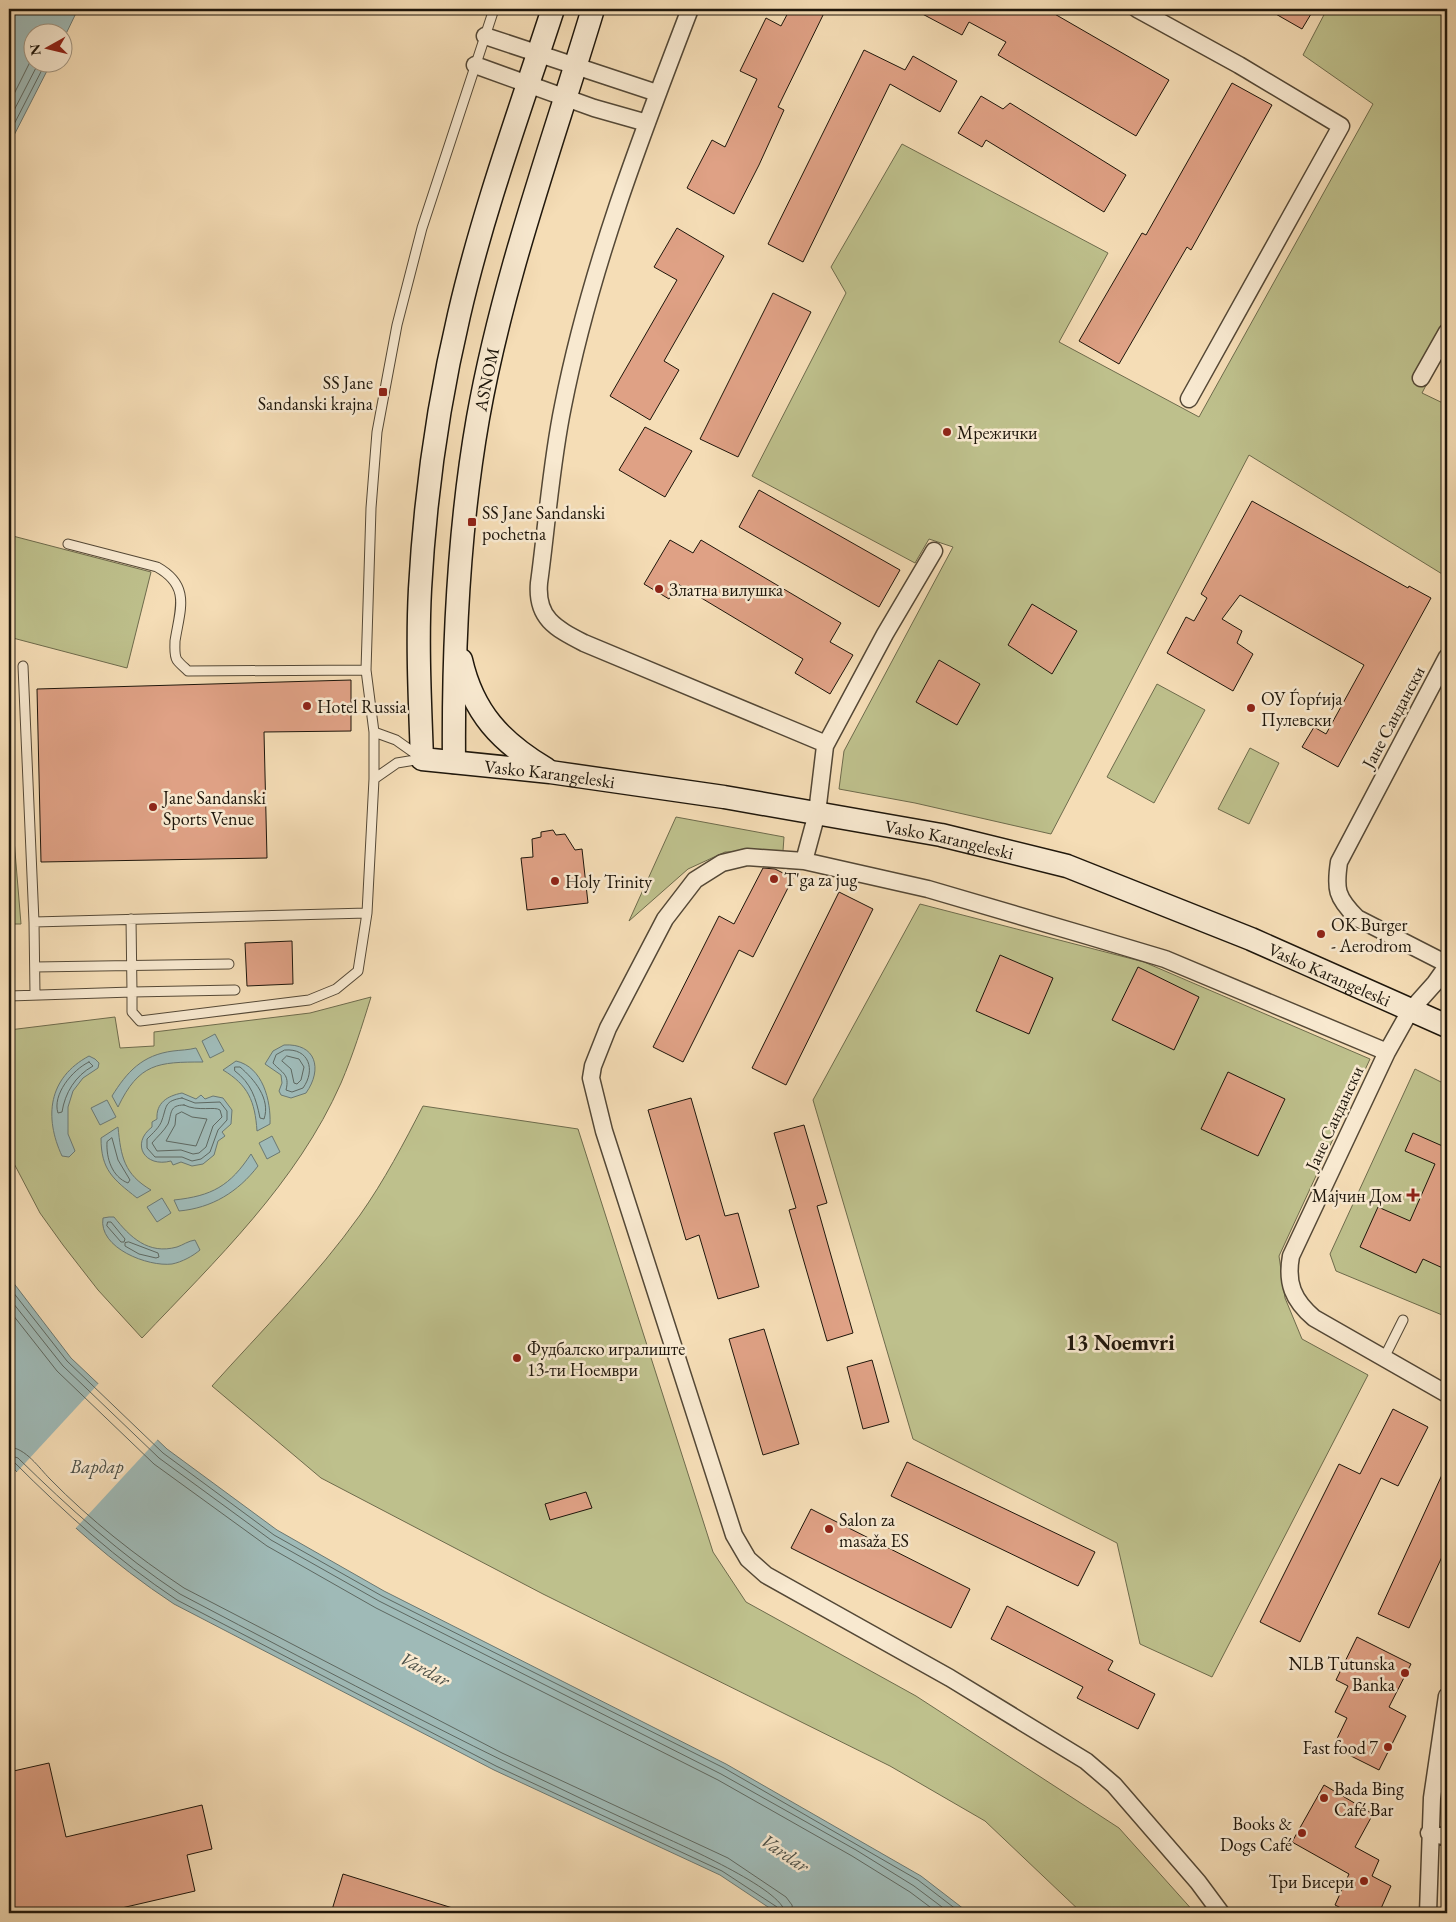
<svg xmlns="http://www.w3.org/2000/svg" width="1456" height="1922" font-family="'EB Garamond',serif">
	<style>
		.green { fill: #bec08c; stroke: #6e6b4c }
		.water { fill: #9fbab7; stroke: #6b7872 }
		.pier { fill: #f5ddb6 }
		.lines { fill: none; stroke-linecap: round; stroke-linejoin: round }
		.shore { stroke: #5e6861; stroke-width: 1 }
		.building { fill: #dfa185; stroke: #1e160b }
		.lane-casing { stroke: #544836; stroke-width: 11 }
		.street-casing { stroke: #544836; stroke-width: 19 }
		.secondary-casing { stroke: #1e160b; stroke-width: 25 }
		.lane { stroke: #f8e9d0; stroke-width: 9 }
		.street { stroke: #f8e9d0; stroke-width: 16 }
		.secondary { stroke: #f8e9d0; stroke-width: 22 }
		.poi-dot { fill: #8f2418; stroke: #f8e9d0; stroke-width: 2 }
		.labels { text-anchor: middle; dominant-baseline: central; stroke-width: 5; stroke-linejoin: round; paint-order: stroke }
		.street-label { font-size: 18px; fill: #1e160b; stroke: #f8e9d0 }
		.poi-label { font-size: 18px; fill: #1e160b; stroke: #f8e9d0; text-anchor: start }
		.water-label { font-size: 19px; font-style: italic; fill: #4b4f47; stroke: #f8e9d0 }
		.district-label { font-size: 22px; font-weight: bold; fill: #1e160b; stroke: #f8e9d0 }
	</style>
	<rect width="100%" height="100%" fill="#f5ddb6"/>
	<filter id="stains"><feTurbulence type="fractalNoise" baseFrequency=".004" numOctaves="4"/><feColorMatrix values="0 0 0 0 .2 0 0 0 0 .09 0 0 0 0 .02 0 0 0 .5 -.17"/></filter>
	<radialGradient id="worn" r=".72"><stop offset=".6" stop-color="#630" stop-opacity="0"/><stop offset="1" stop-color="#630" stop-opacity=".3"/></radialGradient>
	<path class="green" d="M 1327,9 L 1447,9 L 1447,345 L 1422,393 L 1447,405 L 1447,577 L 1249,455 L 1051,834 L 915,803 L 839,789 L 844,751 L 953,547 L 929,539 L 915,563 L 752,476 L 846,293 L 831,267 L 902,144 L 1108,253 L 1059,342 L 1199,417 L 1373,104 L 1303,55 Z
		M 9,535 L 151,572 L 127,668 L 9,637 Z
		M 1157,684 L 1205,710 L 1154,803 L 1107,777 Z
		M 1250,748 L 1279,763 L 1249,824 L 1218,809 Z
		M 9,779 L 21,924 L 9,924 Z
		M 676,817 L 784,837 L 783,851 L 725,852 L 688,869 L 629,921 Z
		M 920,904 L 1144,962 L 1370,1059 L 1279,1256 L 1285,1298 L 1302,1339 L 1368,1375 L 1212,1677 L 1140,1644 L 1117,1543 L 913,1439 L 813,1100 Z
		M 371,997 C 362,1026 353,1055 341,1083 C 297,1183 216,1260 142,1338 L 98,1290 L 63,1245 L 40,1213 L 9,1154 L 9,1030 L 115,1017 L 120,1048 L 154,1046 L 154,1032 L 310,1013 Z
		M 1415,1069 L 1447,1085 L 1447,1317 L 1336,1271 L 1330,1254 Z
		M 423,1106 L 578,1129 L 713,1552 L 746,1602 L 916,1696 L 1119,1828 L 1195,1913 L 1082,1913 L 985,1821 L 890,1766 L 543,1594 L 321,1478 L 212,1386 C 262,1330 316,1277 360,1215 C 384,1181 404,1143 423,1106 Z"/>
	<path class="water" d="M 9,9 L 78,9 L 63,40 L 62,32 L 32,32 L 32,62 L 51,63 L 9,145 Z
		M 215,1034 L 224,1051 L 210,1058 L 202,1041 Z
		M 284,1045 C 316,1043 323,1069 306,1093 L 291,1098 L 281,1095 L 279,1091 L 282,1083 L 281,1075 L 265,1064 L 273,1051 Z
		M 196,1048 L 203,1062 C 158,1062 139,1063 118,1107 L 112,1096 C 127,1072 142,1055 173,1051 C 181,1050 188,1050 196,1048 Z
		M 89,1056 L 95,1059 L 99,1063 L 98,1068 L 83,1078 L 73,1091 L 68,1107 L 68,1134 L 75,1151 L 69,1157 L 62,1156 C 44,1117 48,1078 89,1056 Z
		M 236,1061 C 263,1067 271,1101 270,1124 L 257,1131 C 255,1101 248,1085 223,1070 Z
		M 182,1093 L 196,1099 L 201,1095 L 205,1099 L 213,1096 L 223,1098 L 232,1110 L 231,1124 L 222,1132 L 225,1136 L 218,1141 L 214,1155 L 203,1164 L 192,1166 L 181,1162 L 173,1165 L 171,1161 C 145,1168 130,1144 152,1127 L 152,1122 L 157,1119 C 156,1103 167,1096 182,1093 Z
		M 107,1100 L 116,1117 L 100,1125 L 91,1108 Z
		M 118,1127 C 121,1157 124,1174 151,1190 L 137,1198 C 113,1179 101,1170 101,1138 Z
		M 272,1136 L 280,1152 L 267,1159 L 259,1143 Z
		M 251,1154 L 258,1166 C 238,1192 212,1208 179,1211 L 174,1200 C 212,1196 230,1186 251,1154 Z
		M 162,1198 L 171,1213 L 157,1222 L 147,1207 Z
		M 109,1217 L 114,1217 C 130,1237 148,1255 177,1247 C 183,1245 188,1241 195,1240 L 200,1250 C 193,1256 182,1262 172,1264 C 148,1267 98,1248 103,1218 Z
		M 9,1277 L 71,1358 L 167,1449 L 277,1530 L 384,1591 L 726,1764 L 921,1876 L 969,1913 L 777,1913 L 720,1875 L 494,1770 L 174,1604 C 113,1564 60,1516 9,1464 Z"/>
	<path class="pier" d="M 100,1382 L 159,1438 L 74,1530 L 15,1474 Z"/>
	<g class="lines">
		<path class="shore" d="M 9,104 L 32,58
			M 9,120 L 39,62
			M 9,134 L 46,62
			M 285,1050 C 309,1048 316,1070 303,1088 L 292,1092 L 286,1090 C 290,1074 282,1073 273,1063 L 276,1055 Z
			M 287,1056 L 299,1059 L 304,1067 L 301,1080 L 297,1084 L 294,1083 L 291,1069 L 282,1061 Z
			M 89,1062 L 93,1066 C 75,1076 65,1093 62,1112 L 58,1113 C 52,1095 72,1070 89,1062 Z
			M 235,1067 L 240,1067 C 254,1079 271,1099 264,1119 L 260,1118 C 256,1098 251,1083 235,1071 Z
			M 182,1098 L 195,1103 L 220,1102 L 227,1111 L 227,1120 L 218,1130 L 210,1152 L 201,1159 L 192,1161 L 182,1157 L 155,1157 L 147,1148 L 147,1139 C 152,1134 160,1127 162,1120 C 167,1106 164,1101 182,1098 Z
			M 184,1105 C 198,1112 215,1106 220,1110 L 222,1117 L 213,1126 L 206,1147 L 199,1153 L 193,1154 L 181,1150 L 157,1151 L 152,1143 C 157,1137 164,1131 168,1124 C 172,1113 169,1105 184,1105 Z
			M 182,1112 L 192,1117 L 207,1119 L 196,1146 L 166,1141 L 175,1125 L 176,1115 Z
			M 112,1138 L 118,1160 L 130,1180 L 128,1183 C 112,1177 106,1158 107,1142 Z
			M 108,1222 L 111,1222 L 125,1239 L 124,1242 L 121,1242 L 107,1226 Z
			M 129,1242 L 158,1253 L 159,1257 L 156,1258 L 139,1254 L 125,1246 L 125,1243 Z
			M 9,1287 L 67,1361 L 163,1453 L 274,1535 L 382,1596 L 724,1768 L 918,1880 L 961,1913
			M 9,1298 L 63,1366 L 159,1458 L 271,1540 L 379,1601 L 721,1774 L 856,1850 L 914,1886 L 950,1913
			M 9,1310 L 57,1371 L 154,1464 L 267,1546 L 376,1608 L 718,1780 L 852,1856 L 910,1892 L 938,1913
			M 9,1447 C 26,1448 39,1468 50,1479 C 90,1520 136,1556 184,1588 L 502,1753 L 728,1858 L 786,1897 L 792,1905 L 793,1913
			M 9,1455 L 18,1458 C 69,1508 121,1555 180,1594 C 336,1676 492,1759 653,1832 C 676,1843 784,1889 785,1913
			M 9,1461 L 14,1462 C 65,1513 117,1560 177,1600 L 496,1766 L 722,1871 L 777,1907 L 779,1913"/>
	</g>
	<path class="building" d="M 790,9 L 826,9 L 778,107 L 784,110 L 759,165 L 734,214 L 687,188 L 712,140 L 725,147 L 757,79 L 740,71 L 766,18 L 781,26 Z
		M 913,9 L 1046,9 L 1169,80 L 1136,136 L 998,55 L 1006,42 L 969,22 L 962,35 Z
		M 1267,9 L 1314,9 L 1302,29 Z
		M 864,50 L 905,70 L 913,56 L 957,81 L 940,112 L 890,84 L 803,262 L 768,244 Z
		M 1232,83 L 1272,105 L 1191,250 L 1187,247 L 1119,364 L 1079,341 L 1142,233 L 1146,235 Z
		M 981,96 L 1003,109 L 1010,103 L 1126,175 L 1104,212 L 986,140 L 982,147 L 958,133 Z
		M 677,228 L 724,256 L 664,361 L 679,370 L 650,420 L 610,396 L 677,280 L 654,267 Z
		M 773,293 L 811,312 L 738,457 L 700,439 Z
		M 645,427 L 692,451 L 665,497 L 619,470 Z
		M 759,490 L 900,570 L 879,607 L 739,527 Z
		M 1252,501 L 1408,588 L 1409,586 L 1431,598 L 1338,767 L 1302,747 L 1314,727 L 1326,734 L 1364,665 L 1240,595 L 1222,619 L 1242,631 L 1237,643 L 1253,654 L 1233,691 L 1167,653 L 1186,617 L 1194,621 L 1207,598 L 1201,594 Z
		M 670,540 L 693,553 L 701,540 L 841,623 L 830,642 L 853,655 L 830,694 L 795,673 L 803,659 L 678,584 L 669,599 L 644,584 Z
		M 1032,604 L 1077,631 L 1052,674 L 1008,645 Z
		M 939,660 L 980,684 L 957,725 L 916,702 Z
		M 351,680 L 351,731 L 264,732 L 267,858 L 41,862 L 37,689 Z
		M 553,830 L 556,835 L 565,834 L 575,850 L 582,849 L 588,903 L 527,910 L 521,858 L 533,857 L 532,839 L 541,837 L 541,832 Z
		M 763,868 L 775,869 L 793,878 L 753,957 L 739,950 L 683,1062 L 653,1047 L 719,916 L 734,924 Z
		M 839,892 L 873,909 L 786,1085 L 752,1068 Z
		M 292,941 L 293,984 L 247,986 L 245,943 Z
		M 1000,955 L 1053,978 L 1029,1034 L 976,1011 Z
		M 1138,967 L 1199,997 L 1174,1050 L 1112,1020 Z
		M 1228,1072 L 1285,1099 L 1258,1156 L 1201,1129 Z
		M 691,1098 L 725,1216 L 738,1213 L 759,1287 L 718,1299 L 699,1235 L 686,1240 L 648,1110 Z
		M 804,1125 L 827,1203 L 817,1206 L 853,1333 L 827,1341 L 789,1210 L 796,1208 L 774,1133 Z
		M 1413,1133 L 1447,1148 L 1442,1165 L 1447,1168 L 1447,1270 L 1423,1259 L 1416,1273 L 1360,1247 L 1378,1207 L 1410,1221 L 1435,1164 L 1405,1151 Z
		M 764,1329 L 799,1444 L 763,1455 L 729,1339 Z
		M 872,1360 L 889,1422 L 863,1429 L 847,1367 Z
		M 1393,1409 L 1428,1427 L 1398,1486 L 1381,1478 L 1300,1642 L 1260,1622 L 1339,1464 L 1360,1474 Z
		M 907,1462 L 1095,1552 L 1078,1586 L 891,1496 Z
		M 1447,1464 L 1447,1546 L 1409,1628 L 1378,1614 Z
		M 586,1492 L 592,1508 L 550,1520 L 545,1504 Z
		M 811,1509 L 970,1589 L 951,1628 L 791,1548 Z
		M 1007,1606 L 1113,1661 L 1108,1670 L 1155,1694 L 1138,1729 L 1077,1698 L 1083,1687 L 991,1639 Z
		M 1357,1637 L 1411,1664 L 1389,1707 L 1406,1716 L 1379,1770 L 1333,1747 L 1347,1718 L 1335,1712 L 1348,1686 L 1336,1680 Z
		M 49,1763 L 66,1837 L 202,1805 L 212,1849 L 187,1855 L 195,1891 L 100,1913 L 9,1913 L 9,1772 Z
		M 1324,1785 L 1373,1814 L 1355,1847 L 1379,1860 L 1372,1876 L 1391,1886 L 1379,1913 L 1351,1913 L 1335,1905 L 1349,1874 L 1292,1842 Z
		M 343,1874 L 459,1910 L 458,1913 L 331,1913 Z"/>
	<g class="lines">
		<g class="lane-casing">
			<path id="lane" d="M 68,544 L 157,567 C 191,586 180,609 175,641 C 175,648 174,655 177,660 C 180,664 185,668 188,671 L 366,670
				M 23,666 L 34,922 L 367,913
				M 374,732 L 396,740 L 420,757
				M 374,779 L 397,763 L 421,759
				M 131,919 L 132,992 L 235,990
				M 34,922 L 35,994
				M 35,967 L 229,964
				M 9,996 L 132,992 L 132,1012 L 140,1021 L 309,1000 L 336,989 L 358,971 L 367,913 L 374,779 L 374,732 L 366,670 L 371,508 L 377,432 L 397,325 L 422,228 L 494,9
				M 1384,1358 L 1403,1320"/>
		</g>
		<g class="street-casing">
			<path id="street" d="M 690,9 C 640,139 590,269 563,406 C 551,464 547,524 539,583 C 536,618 555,628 584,643 L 826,744
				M 1137,9 L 1239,65 L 1341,126 L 1189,399
				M 485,36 L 657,93
				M 475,65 L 594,108 L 647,123
				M 1421,378 L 1447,332
				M 1447,657 L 1339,862 C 1335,889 1336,897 1357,918 L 1447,964
				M 804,861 L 817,813 L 825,746 L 885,634 L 934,551
				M 1447,966 L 1435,983 L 1410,1011 L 1387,1052 L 1291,1256 C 1286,1283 1293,1300 1314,1318 L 1447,1394
				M 1429,1833 L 1447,1837
				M 1221,1913 L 1198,1882 L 1114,1785 L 1086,1761 L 950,1678 L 766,1575 L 748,1559 L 734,1535 L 604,1131 L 591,1078 L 593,1066 L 608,1028 L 665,919 L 695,880 L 722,863 L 747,857 L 804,861 L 928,889 L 1088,936 L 1165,959 L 1387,1052
				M 1428,1913 L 1432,1798 L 1447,1696"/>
		</g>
		<g class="secondary-casing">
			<g id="secondary">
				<path id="s1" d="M 553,9 C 520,110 483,211 459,315 C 438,404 425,498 420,589 C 417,646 420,702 422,759 L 550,772 L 724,797 L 941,835 L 1067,866 L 1251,939 L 1447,1026"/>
				<path d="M 461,660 C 473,713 501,742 546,769"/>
				<path id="s2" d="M 454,762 C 453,647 458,532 478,418 C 503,278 552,145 593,9"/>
			</g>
		</g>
		<use href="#lane" class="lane"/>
		<use href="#street" class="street"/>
		<use href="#secondary" class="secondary"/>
	</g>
	<g class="poi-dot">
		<rect x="378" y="387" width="10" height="10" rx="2.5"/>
		<circle cx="947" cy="432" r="5"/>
		<rect x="467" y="517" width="10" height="10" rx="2.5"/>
		<circle cx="659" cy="589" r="5"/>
		<circle cx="307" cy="706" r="5"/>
		<circle cx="1251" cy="708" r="5"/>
		<circle cx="153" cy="807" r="5"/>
		<circle cx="774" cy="879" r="5"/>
		<circle cx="555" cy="881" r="5"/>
		<circle cx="1321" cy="934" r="5"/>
		<path d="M1410.5 1187.5h5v5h5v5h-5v5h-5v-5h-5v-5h5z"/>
		<circle cx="517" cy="1358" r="5"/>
		<circle cx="829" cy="1529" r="5"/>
		<circle cx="1405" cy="1673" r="5"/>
		<circle cx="1388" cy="1747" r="5"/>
		<circle cx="1324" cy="1798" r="5"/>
		<circle cx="1302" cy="1833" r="5"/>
		<circle cx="1364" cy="1881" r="5"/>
	</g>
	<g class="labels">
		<g class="street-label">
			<text stroke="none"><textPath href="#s2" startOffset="385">ASNOM</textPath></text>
			<text transform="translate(1393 717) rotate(-62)">Јане Сандански</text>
			<text stroke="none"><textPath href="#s1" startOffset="896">Vasko Karangeleski</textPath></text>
			<text stroke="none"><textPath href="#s1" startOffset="1301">Vasko Karangeleski</textPath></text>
			<text stroke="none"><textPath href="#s1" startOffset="1706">Vasko Karangeleski</textPath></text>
			<text transform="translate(1334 1118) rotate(-65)">Јане Сандански</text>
		</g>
		<g class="poi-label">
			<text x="373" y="382" text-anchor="end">SS Jane<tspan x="373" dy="21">Sandanski krajna</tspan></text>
			<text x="957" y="432">Мрежички</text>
			<text x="482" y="512">SS Jane Sandanski<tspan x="482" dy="21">pochetna</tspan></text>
			<text x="669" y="589">Златна вилушка</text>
			<text x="1261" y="698">ОУ Ѓорѓија<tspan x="1261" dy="21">Пулевски</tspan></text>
			<text x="317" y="706">Hotel Russia</text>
			<text x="163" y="797">Jane Sandanski<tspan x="163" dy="21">Sports Venue</tspan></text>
			<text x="784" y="879">T'ga za jug</text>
			<text x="565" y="881">Holy Trinity</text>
			<text x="1331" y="924">OK Burger<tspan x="1331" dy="21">- Aerodrom</tspan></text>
			<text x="1402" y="1195" text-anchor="end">Мајчин Дом</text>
			<text x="527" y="1348">Фудбалско игралиште<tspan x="527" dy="21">13-ти Ноември</tspan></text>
			<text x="839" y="1519">Salon za<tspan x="839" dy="21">masaža ES</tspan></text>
			<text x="1395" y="1663" text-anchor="end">NLB Tutunska<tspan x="1395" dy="21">Banka</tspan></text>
			<text x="1378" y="1747" text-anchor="end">Fast food 7</text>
			<text x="1334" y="1788">Bada Bing<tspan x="1334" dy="21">Café Bar</tspan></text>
			<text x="1292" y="1823" text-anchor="end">Books &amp;<tspan x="1292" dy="21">Dogs Café</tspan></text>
			<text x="1354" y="1881" text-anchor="end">Три Бисери</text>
		</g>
		<g class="water-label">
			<text x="97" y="1466">Вардар</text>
			<text transform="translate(425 1669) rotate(28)">Vardar</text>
			<text transform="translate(785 1853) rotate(34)">Vardar</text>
		</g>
		<g class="district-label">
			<text x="1120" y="1342">13 Noemvri</text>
		</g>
	</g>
	<rect width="1456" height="1922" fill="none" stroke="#f5ddb6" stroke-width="30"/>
	<rect x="10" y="10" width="1436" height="1902" fill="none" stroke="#1e160b" stroke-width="2.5"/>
	<rect x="15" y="15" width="1426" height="1892" fill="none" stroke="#1e160b"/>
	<g transform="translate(48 48) rotate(262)"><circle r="24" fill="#f8e9d0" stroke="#a19581"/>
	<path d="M0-4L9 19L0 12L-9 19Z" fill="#8f2418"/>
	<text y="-8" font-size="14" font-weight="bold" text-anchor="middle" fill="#1e160b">N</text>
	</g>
	<rect width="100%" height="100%" filter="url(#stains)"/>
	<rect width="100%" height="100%" fill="url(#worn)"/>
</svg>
